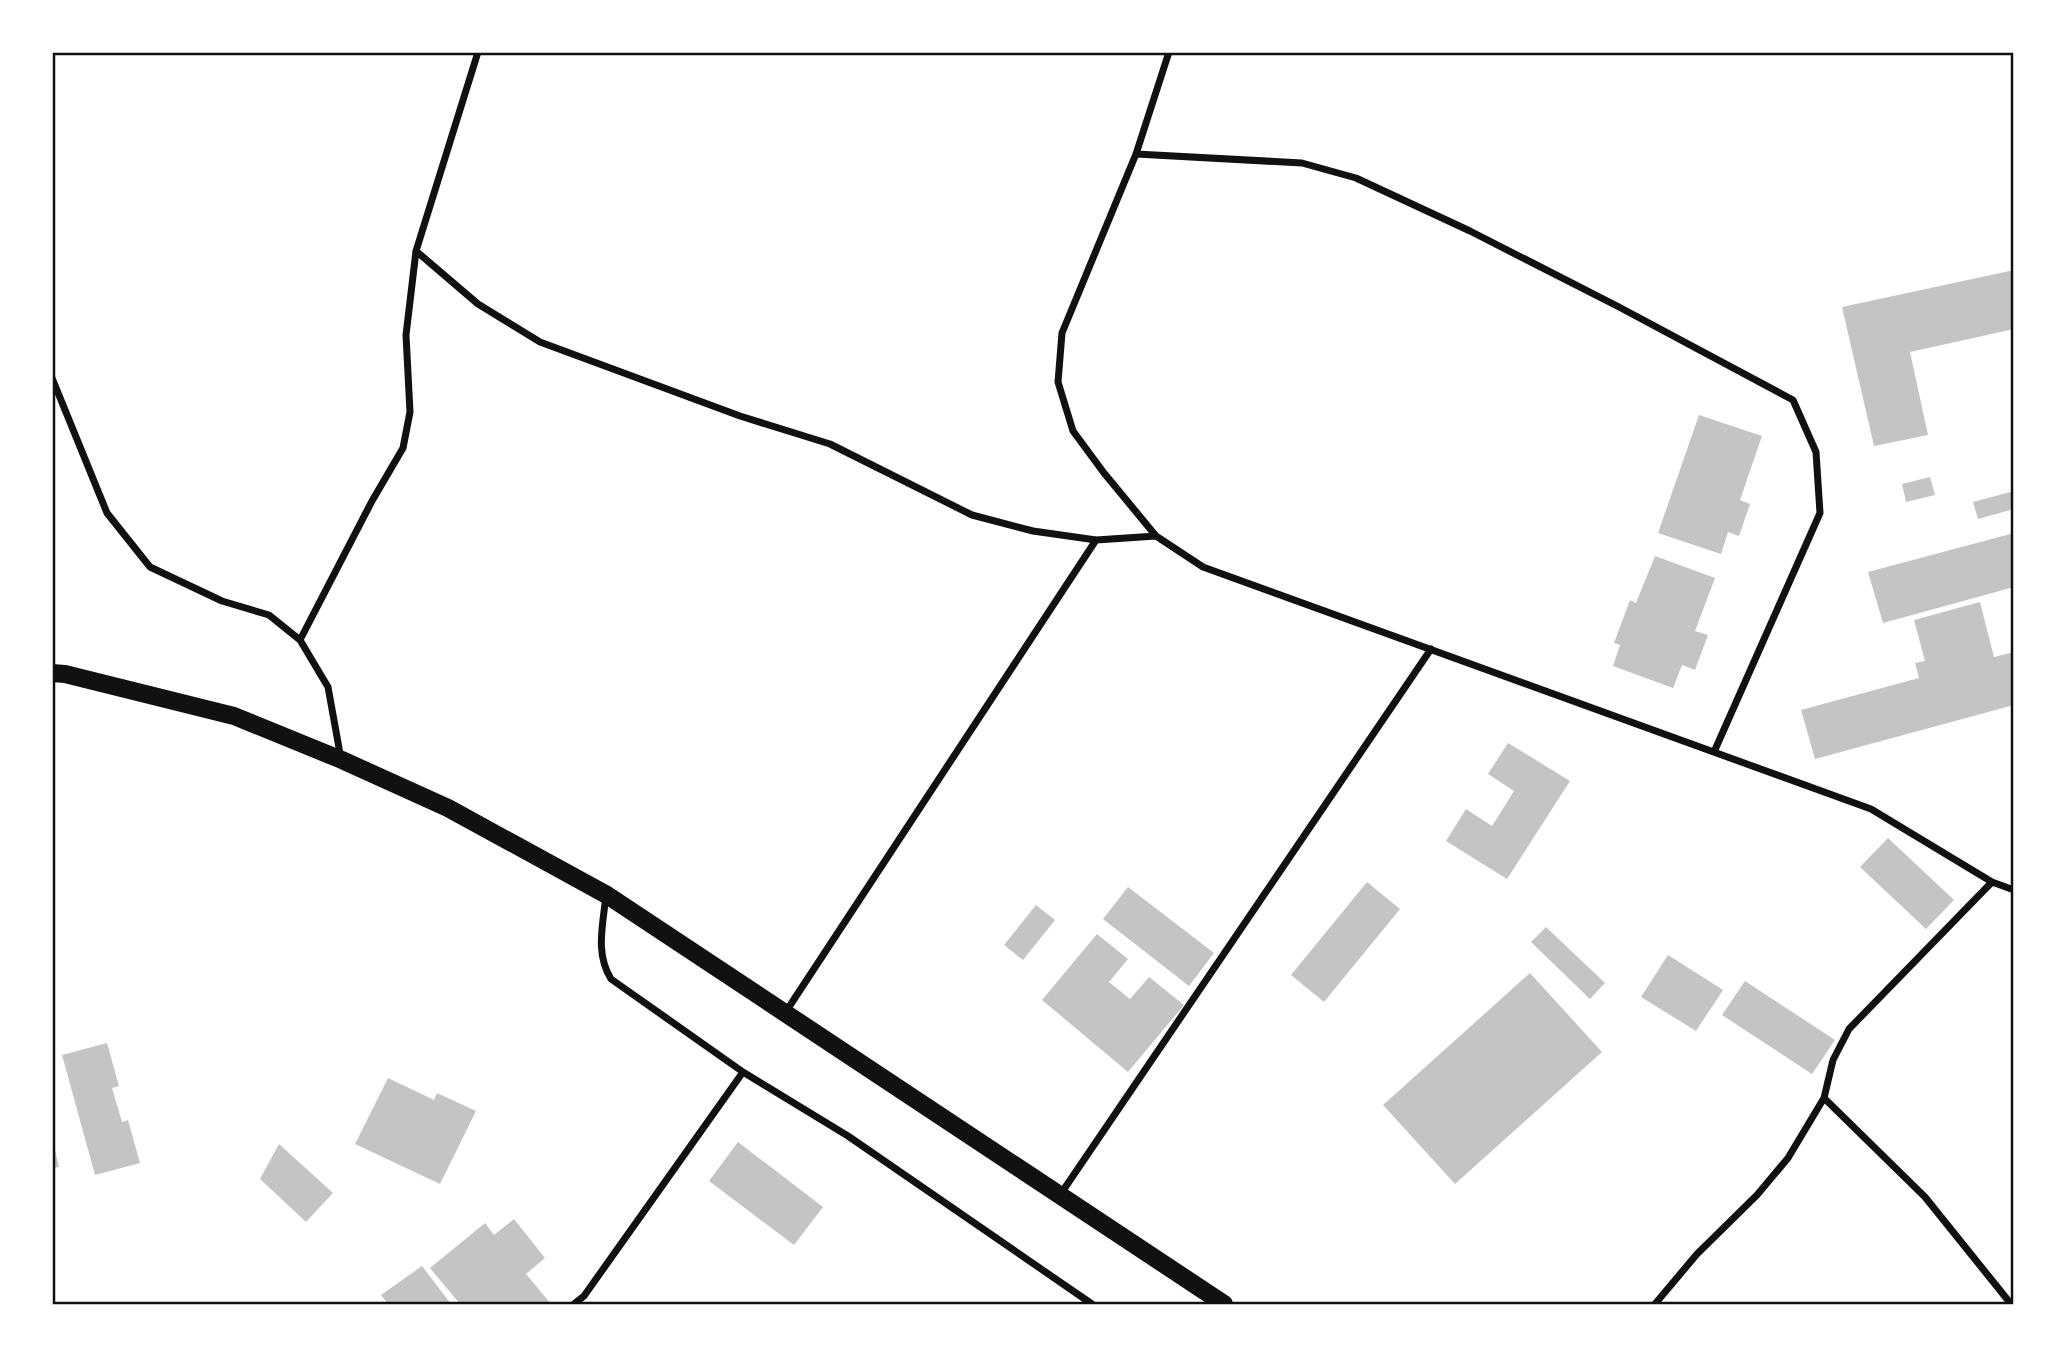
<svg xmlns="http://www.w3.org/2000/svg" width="2066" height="1357" font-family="'Fira Sans',sans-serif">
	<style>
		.building { fill: #c4c4c4 }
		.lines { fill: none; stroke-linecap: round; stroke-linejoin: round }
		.minor { stroke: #111; stroke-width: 7 }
		.primary { stroke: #111; stroke-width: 18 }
		.neatline { fill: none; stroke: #111; stroke-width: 2.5 }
	</style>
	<rect width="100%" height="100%" fill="#fff"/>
	<path class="building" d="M 2014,270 L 2014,329 L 1910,352 L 1928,435 L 1874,446 L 1842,307 Z
		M 1699,415 L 1762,436 L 1740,500 L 1750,504 L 1739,536 L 1728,532 L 1721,554 L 1658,533 Z
		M 1930,477 L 1935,495 L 1906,502 L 1902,484 Z
		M 2014,491 L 2014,509 L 1978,519 L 1973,502 Z
		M 2014,533 L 2014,587 L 1883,623 L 1868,572 Z
		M 1655,556 L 1715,578 L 1695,631 L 1708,635 L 1695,670 L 1682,665 L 1673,688 L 1613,666 L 1620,645 L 1614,643 L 1630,600 L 1636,603 Z
		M 1980,602 L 1994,657 L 2014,652 L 2014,705 L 1815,759 L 1801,710 L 1919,678 L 1915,663 L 1925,661 L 1914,620 Z
		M 1508,743 L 1570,781 L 1507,879 L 1446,841 L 1466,809 L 1492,826 L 1514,791 L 1488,774 Z
		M 1888,838 L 1954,900 L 1926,929 L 1860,867 Z
		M 1367,882 L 1400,909 L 1324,1002 L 1291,975 Z
		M 1128,887 L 1214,953 L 1189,986 L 1103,919 Z
		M 1036,905 L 1055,920 L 1023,960 L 1004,945 Z
		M 1546,927 L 1605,983 L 1590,999 L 1531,942 Z
		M 1097,934 L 1128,959 L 1109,982 L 1130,999 L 1149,977 L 1184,1005 L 1128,1072 L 1042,1000 Z
		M 1668,955 L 1723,990 L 1696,1031 L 1641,997 Z
		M 1530,973 L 1602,1052 L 1455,1184 L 1383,1105 Z
		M 1745,981 L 1835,1040 L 1812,1074 L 1722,1015 Z
		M 107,1043 L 119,1086 L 112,1088 L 122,1122 L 128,1120 L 140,1163 L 95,1175 L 62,1055 Z
		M 388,1078 L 434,1100 L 437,1093 L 476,1111 L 440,1184 L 355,1144 Z
		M 52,1137 L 59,1167 L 52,1168 Z
		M 738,1142 L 823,1207 L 794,1245 L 709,1181 Z
		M 279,1144 L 333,1193 L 306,1222 L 260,1179 Z
		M 514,1219 L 545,1258 L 526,1274 L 551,1304 L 460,1304 L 430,1268 L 485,1223 L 494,1235 Z
		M 422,1266 L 451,1304 L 388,1304 L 381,1295 Z"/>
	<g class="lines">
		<path class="minor" d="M 1169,52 L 1136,154 L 1062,333 L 1058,382 L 1073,431 L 1104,473 L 1156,536 L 1203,567 L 1871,809 L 1992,882 L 2014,890
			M 1136,154 L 1302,163 L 1356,178 L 1470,231 L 1619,307 L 1793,400 L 1816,452 L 1820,513 L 1714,752
			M 416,251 L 478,304 L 540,342 L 740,416 L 830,444 L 972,515 L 1033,531 L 1096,540 L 1156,536
			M 52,378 L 107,513 L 150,567 L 222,601 L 269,615 L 300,640 L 328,687 L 341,759
			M 300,640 L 372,501 L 403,448 L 410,412 L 406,335 L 416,251 L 478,52
			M 606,895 C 603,925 595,953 611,979 L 743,1072 L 848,1136 L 1092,1304
			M 785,1013 L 1096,540
			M 1824,1098 L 1925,1197 L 2011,1304
			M 1060,1195 L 1431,649
			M 574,1304 L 584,1296 L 743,1072
			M 1655,1304 L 1697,1254 L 1757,1195 L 1788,1158 L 1824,1098 L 1833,1060 L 1849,1029 L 1992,882"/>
		<path class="primary" d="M 52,673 L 65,674 L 234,716 L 342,760 L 448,808 L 607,895 L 1224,1304"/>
	</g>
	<rect width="2066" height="1357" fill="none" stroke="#ffffff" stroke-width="108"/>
	<rect x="54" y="54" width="1958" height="1249" class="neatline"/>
</svg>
